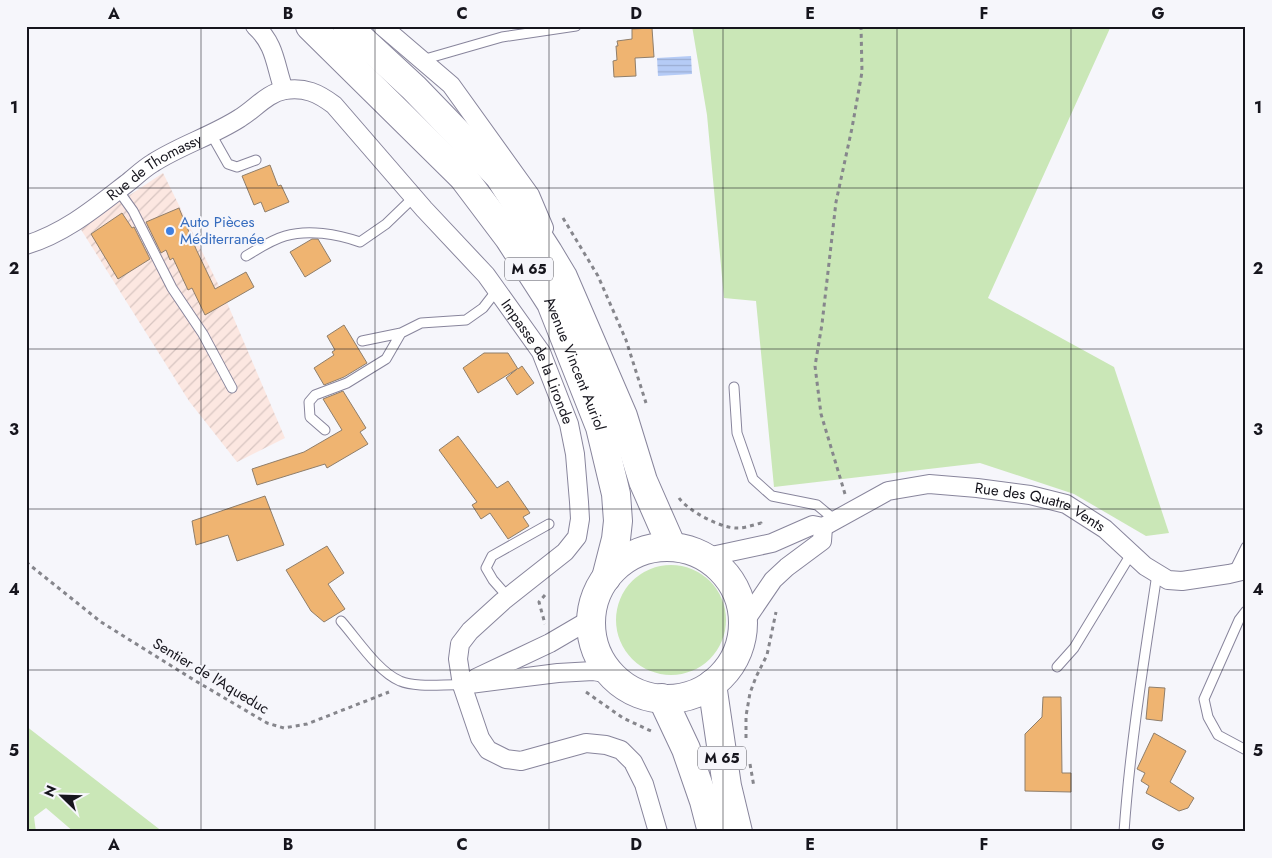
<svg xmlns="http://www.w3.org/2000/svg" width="1272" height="858" font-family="Jost,sans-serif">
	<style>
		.industrial { fill: url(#industrial-furrows) }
		.green { fill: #cae7b7 }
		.water { fill: url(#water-rules) }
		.building { fill: #efb471; stroke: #8f7e6b }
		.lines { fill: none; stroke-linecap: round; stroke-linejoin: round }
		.lane-casing { stroke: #88859c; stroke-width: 11 }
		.street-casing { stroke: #88859c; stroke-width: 20 }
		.primary-casing { stroke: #88859c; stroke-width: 30 }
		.path { stroke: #86868c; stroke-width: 3; stroke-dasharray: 4 4; stroke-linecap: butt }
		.lane { stroke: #fff; stroke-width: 9 }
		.street { stroke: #fff; stroke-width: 18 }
		.primary { stroke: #fff; stroke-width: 28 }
		.grid { fill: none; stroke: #16151d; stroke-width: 1; stroke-opacity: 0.55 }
		.shop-dot { fill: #3f7fe0; stroke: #f6f6fb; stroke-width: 2 }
		.labels { text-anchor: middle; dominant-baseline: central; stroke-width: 4; stroke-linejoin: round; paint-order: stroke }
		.shield { fill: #f6f6fb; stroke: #595860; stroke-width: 1 }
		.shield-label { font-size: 14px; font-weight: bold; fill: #16151d }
		.street-label { font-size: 15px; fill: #16151d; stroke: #f6f6fb }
		.shop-label { font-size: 15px; fill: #366cbe; stroke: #f6f6fb; text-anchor: start }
		.neatline { fill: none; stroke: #16151d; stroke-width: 2 }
		.grid-label { font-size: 16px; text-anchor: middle; font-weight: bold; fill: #16151d }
	</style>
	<defs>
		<pattern id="industrial-furrows" width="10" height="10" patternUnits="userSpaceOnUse" patternTransform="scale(1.25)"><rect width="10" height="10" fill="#fce7e1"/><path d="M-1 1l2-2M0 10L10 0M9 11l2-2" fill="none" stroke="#d7c5c1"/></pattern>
		<pattern id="water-rules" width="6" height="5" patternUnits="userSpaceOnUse" patternTransform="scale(1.25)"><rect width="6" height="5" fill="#b5cbf6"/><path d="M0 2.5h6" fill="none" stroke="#9badd2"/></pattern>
	</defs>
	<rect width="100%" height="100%" fill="#f6f6fb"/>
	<path class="industrial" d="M 163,173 L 225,298 L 285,438 L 237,462 L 189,401 L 80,228 Z"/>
	<path class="green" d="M 692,26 L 1111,26 L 988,298 L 1114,367 L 1169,533 L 1146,536 L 1074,494 L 980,463 L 774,487 L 756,301 L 724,298 L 707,115 Z
		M616 620a55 55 0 1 1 110 0a55 55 0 1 1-110 0Z
		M 26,726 L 163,832 L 74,832 L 46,808 L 34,817 L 36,832 L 26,832 Z"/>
	<path class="water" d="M 691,56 L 692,74 L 658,76 L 657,58 Z"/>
	<path class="building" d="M 652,28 L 654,57 L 635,58 L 636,76 L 614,77 L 613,61 L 617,60 L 616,46 L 618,46 L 617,41 L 632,39 L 632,29 Z
		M 270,165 L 278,186 L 281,185 L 289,202 L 265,212 L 261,202 L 254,205 L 242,176 Z
		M 179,208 L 196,249 L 215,289 L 246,272 L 254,287 L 205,315 L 192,288 L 188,290 L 173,258 L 170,260 L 166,250 L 161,253 L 146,222 Z
		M 122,213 L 132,228 L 134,227 L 150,259 L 118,279 L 91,234 Z
		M 312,239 L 318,239 L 331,261 L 305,277 L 290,252 Z
		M 344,325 L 367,363 L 344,377 L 324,385 L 314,368 L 334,355 L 332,352 L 335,350 L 327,336 Z
		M 484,353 L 508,353 L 518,369 L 522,366 L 534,383 L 517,395 L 506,378 L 517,369 L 478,393 L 463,368 Z
		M 343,391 L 366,428 L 360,432 L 368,444 L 327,468 L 325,464 L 257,485 L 252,469 L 304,452 L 342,430 L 323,399 Z
		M 458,436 L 497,488 L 508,481 L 530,513 L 523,517 L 529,526 L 508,539 L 490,513 L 481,519 L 472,505 L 477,502 L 439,450 Z
		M 265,496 L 284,545 L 237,561 L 228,535 L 196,545 L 192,521 Z
		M 327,546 L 344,573 L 328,584 L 345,609 L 324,622 L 311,611 L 286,570 Z
		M 1149,687 L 1165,688 L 1162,721 L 1146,719 Z
		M 1043,697 L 1061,697 L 1062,773 L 1071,773 L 1071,792 L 1025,791 L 1025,734 L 1042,717 Z
		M 1154,733 L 1186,751 L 1170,782 L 1194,798 L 1188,808 L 1179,811 L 1146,793 L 1149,786 L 1141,781 L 1145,773 L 1137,769 Z"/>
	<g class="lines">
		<g class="lane-casing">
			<path id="lane" d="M 422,60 L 502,37 L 576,26
				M 211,134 L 228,164 L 237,167 L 256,160
				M 118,190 L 133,211 L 172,288 L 203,334 L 232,388
				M 246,256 C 258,249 271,240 285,236 C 308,229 337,234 360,242 L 386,224 L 414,197
				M 362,341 L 401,333
				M 734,387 L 737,433 L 753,479 L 772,496 L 817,505 L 835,520
				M 325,430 L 310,417 L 309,402 L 315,395 L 347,383 L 386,359 L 401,333 L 421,323 L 466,320 L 483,308 L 497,290
				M 1233,573 L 1246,547
				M 508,597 L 493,580 L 486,568 L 492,556 L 549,524
				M 1246,611 L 1239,620 L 1204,699 L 1208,717 L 1218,735 L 1246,750
				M 341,621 C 357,639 378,672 400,681 C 416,688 445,684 462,685
				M 1057,667 L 1074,648 L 1131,554
				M 1124,832 C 1130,746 1144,660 1157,574"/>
		</g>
		<g class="street-casing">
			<g id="street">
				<path d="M 255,26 C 276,45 275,66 284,90"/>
				<path d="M 382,26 L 451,85 L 530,195 L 544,228"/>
				<path id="s1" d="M 26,245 C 65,233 95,208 126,184 C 135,177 143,169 153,163 C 181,145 212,136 240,118 C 255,109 267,93 285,90 C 305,87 318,93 334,105 L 424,209 L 486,275 L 541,352 L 569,424 L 575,454 L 579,502 L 580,519 L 577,537 L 565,552 L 503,601 L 470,631 L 460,644 L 458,659 L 462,685 L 480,738 L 488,750 L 506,759 L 521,761 L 586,743 L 606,745 L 621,750 L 633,762 L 644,784 L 658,832"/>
				<path id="s2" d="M 707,557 L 772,543 L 813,525 L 823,527 L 888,491 L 929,484 L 977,488 L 1030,495 L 1066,504 L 1105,529 L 1145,566 L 1168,580 L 1182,581 L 1229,574 L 1246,570"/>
				<path d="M 743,624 L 773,580 L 787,567 L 822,541 L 823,527"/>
				<path d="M 476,678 L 550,643 L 591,619"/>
				<path d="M 462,685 L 558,673 L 593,671 L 611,674"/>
			</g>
		</g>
		<g class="primary-casing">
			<g id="primary">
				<path id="s3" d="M 310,26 L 463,177 L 509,238 L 551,303 L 600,427 L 616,494 L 618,521 L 616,539 L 606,578"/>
				<path d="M 347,26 L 414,88 L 499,176 L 548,252 L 563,277 L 623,416 L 643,481 L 672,547"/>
				<circle cx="667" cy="623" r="76"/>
				<path d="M 712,684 L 727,786 L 738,832"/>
				<path d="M 662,698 L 686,749 L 704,801 L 712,832"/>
			</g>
		</g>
		<path class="path" d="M 563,218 L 598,276 L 626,340 L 646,403
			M 845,494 L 821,414 L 815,366 L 822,324 L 836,202 L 852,128 L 862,72 L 861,26
			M 679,498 C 688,511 722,529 738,528 C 745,528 753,525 761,523 L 762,526
			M 26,562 L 101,622 L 194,680 L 267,723 L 284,728 L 307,724 L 389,692
			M 545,595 L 539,602 L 545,624
			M 586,692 L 623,718 L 651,731
			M 746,738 L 746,716 L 750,693 L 756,677 L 767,655 L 776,612
			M 750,764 L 754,787"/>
		<use href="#lane" class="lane"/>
		<use href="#street" class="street"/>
		<use href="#primary" class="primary"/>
	</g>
	<path class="grid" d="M 201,26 L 201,832M 375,26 L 375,832M 549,26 L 549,832M 723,26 L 723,832M 897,26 L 897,832M 1071,26 L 1071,832M 26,188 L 1246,188M 26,349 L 1246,349M 26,509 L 1246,509M 26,670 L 1246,670"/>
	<circle class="shop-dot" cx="170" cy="231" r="5"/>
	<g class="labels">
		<g class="shield">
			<rect x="505" y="257.5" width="48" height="23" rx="4"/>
			<rect x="698" y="746.5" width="48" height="23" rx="4"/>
		</g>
		<g class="shield-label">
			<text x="529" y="269">M 65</text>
			<text x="722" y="758">M 65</text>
		</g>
		<g class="street-label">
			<text stroke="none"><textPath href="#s1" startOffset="151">Rue de Thomassy</textPath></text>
			<text stroke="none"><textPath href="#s1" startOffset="686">Impasse de la Lironde</textPath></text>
			<text stroke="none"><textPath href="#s3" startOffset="434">Avenue Vincent Auriol</textPath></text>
			<text stroke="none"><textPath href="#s2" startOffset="352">Rue des Quatre Vents</textPath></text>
			<text transform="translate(211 676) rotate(31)">Sentier de l'Aqueduc</text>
		</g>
		<g class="shop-label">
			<text x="180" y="222">Auto Pièces<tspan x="180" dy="17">Méditerranée</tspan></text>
		</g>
	</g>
	<rect width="1272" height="858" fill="none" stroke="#f6f6fb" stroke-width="55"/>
	<g transform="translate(62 796) rotate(293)" stroke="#f6f6fb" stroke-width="4" paint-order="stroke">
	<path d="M0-4L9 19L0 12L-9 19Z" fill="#16151d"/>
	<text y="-8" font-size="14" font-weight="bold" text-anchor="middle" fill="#16151d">N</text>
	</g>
	<rect x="28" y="28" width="1216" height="802" class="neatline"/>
	<g class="grid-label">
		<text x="114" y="19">A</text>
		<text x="288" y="19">B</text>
		<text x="462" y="19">C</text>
		<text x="636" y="19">D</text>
		<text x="810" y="19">E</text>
		<text x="984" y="19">F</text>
		<text x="1158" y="19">G</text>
		<text x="14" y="113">1</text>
		<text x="1258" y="113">1</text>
		<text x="14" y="274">2</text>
		<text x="1258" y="274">2</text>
		<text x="14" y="435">3</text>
		<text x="1258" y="435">3</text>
		<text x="14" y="595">4</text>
		<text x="1258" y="595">4</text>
		<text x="14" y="756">5</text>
		<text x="1258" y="756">5</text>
		<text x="114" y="850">A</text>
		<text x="288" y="850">B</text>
		<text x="462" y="850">C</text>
		<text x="636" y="850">D</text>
		<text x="810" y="850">E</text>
		<text x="984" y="850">F</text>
		<text x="1158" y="850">G</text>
	</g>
</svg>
